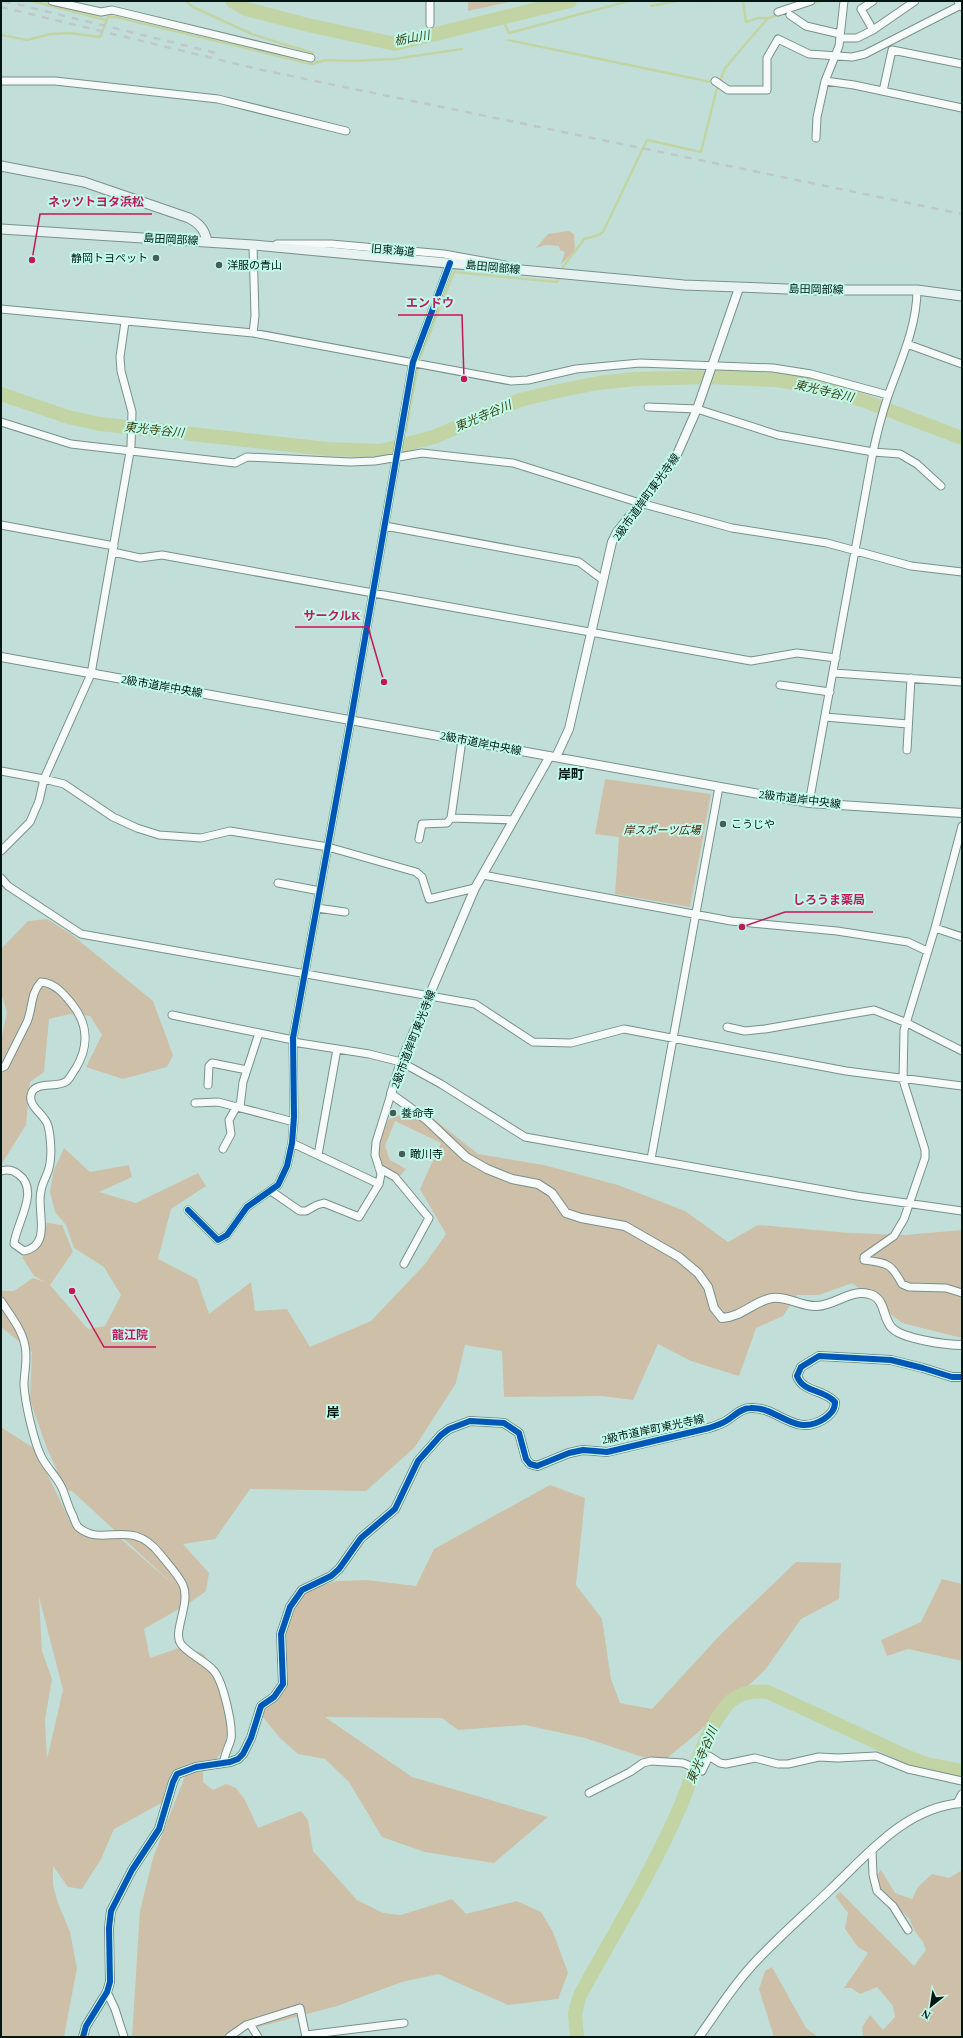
<svg xmlns="http://www.w3.org/2000/svg" width="963" height="2038" font-family="'Times New Roman','Noto Sans JP',serif">
	<style>
		.green { fill: #cec0a8; fill-rule: evenodd }
		.lines { fill: none; stroke-linecap: round; stroke-linejoin: round }
		.stream { stroke: #c2d4a4; stroke-width: 2.5 }
		.river { stroke: #c2d4a4; stroke-width: 14 }
		.minor-casing { stroke: #79908b; stroke-width: 9 }
		.tertiary-casing { stroke: #79908b; stroke-width: 10 }
		.secondary-casing { stroke: #79908b; stroke-width: 11 }
		.minor { stroke: #f6faf9; stroke-width: 7 }
		.tertiary { stroke: #f6faf9; stroke-width: 8 }
		.secondary { stroke: #e8f3f1; stroke-width: 9 }
		.rail { stroke: #bfc8c6; stroke-width: 2.5; stroke-dasharray: 7 7; stroke-linecap: butt }
		.cycleway-casing { stroke: #c1f9eb; stroke-width: 8 }
		.cycleway { stroke: #0057b8; stroke-width: 6 }
		.poi-dot { fill: #455c57; stroke: #c1f9eb; stroke-width: 1.5 }
		.labels { text-anchor: middle; dominant-baseline: central; stroke-width: 4; stroke-linejoin: round; paint-order: stroke }
		.street-label { font-size: 11px; fill: #021612; stroke: #c1f9eb }
		.poi-label { font-size: 11px; fill: #021612; stroke: #c1f9eb; text-anchor: start }
		.park-label { font-size: 11px; font-style: italic; fill: #452100; stroke: #c1f9eb }
		.water-label { font-size: 12px; font-style: italic; fill: #3b4312; stroke: #c1f9eb }
		.quarter-label { font-size: 13px; font-weight: bold; fill: #021612; stroke: #c1f9eb }
		.leader { fill: none; stroke: #c2185b; stroke-width: 1.5 }
		.callout-dot { fill: #c2185b; stroke: #c1f9eb; stroke-width: 1.5 }
		.callout-label { font-size: 12px; text-anchor: middle; font-weight: bold; fill: #c2185b; stroke: #c1f9eb; stroke-width: 4; stroke-linejoin: round; paint-order: stroke }
	</style>
	<rect width="100%" height="100%" fill="#c1dfd8"/>
	<path class="green" d="M 468,1 L 514,1 L 468,11 Z
		M 569,231 L 574,234 L 575,251 L 561,264 L 565,252 L 560,250 L 559,246 L 546,245 L 536,248 L 548,234 Z
		M 605,779 L 711,794 L 690,907 L 615,894 L 619,837 L 595,834 Z
		M 47,919 L 71,934 L 153,1001 L 173,1055 L 167,1067 L 123,1079 L 86,1067 L 102,1035 L 90,1016 L 70,1014 L 49,1019 L 44,1072 L 30,1082 L 26,1125 L 1,1165 L 1,1041 L 7,1012 L 1,993 L 1,949 L 28,921 Z
		M 419,1107 L 478,1154 L 544,1165 L 618,1185 L 685,1211 L 728,1242 L 758,1225 L 850,1233 L 905,1235 L 962,1230 L 962,1338 L 902,1323 L 852,1283 L 819,1295 L 797,1295 L 783,1316 L 756,1328 L 739,1376 L 691,1361 L 658,1344 L 633,1400 L 602,1396 L 504,1397 L 502,1351 L 465,1345 L 456,1383 L 415,1447 L 366,1491 L 250,1489 L 215,1539 L 183,1544 L 209,1573 L 206,1591 L 191,1602 L 144,1629 L 150,1658 L 182,1647 L 204,1654 L 226,1697 L 229,1727 L 223,1750 L 214,1762 L 181,1773 L 165,1801 L 114,1829 L 101,1859 L 82,1889 L 68,1887 L 53,1866 L 53,1885 L 58,1903 L 70,1932 L 77,1968 L 64,2037 L 1,2037 L 1,1427 L 35,1449 L 72,1525 L 85,1536 L 121,1539 L 176,1587 L 72,1491 L 66,1490 L 46,1446 L 30,1400 L 32,1352 L 1,1327 L 1,1291 L 14,1291 L 33,1278 L 45,1282 L 34,1276 L 22,1257 L 36,1251 L 47,1223 L 62,1225 L 73,1252 L 50,1285 L 88,1329 L 105,1326 L 121,1295 L 104,1267 L 74,1248 L 66,1225 L 55,1212 L 50,1192 L 54,1170 L 64,1148 L 90,1172 L 129,1165 L 132,1177 L 99,1192 L 136,1203 L 198,1173 L 206,1186 L 171,1209 L 158,1259 L 197,1279 L 209,1314 L 251,1282 L 255,1311 L 287,1309 L 310,1347 L 371,1321 L 425,1264 L 446,1234 L 420,1189 L 441,1143 L 395,1121 L 385,1146 L 390,1160 L 406,1169 L 398,1178 L 381,1165 L 377,1146 L 388,1120 ZM 39,1597 L 63,1690 L 47,1759 L 45,1720 L 52,1679 L 42,1651 Z
		M 550,1485 L 585,1498 L 576,1585 L 602,1619 L 611,1679 L 620,1703 L 652,1709 L 721,1634 L 796,1562 L 841,1563 L 839,1599 L 801,1619 L 765,1670 L 695,1735 L 661,1763 L 585,1738 L 525,1725 L 458,1730 L 442,1718 L 325,1717 L 412,1777 L 548,1817 L 494,1863 L 425,1852 L 382,1837 L 349,1782 L 325,1759 L 298,1754 L 280,1738 L 256,1709 L 284,1687 L 277,1662 L 281,1622 L 308,1590 L 336,1581 L 367,1580 L 416,1586 L 434,1549 Z
		M 942,1579 L 962,1584 L 962,1661 L 908,1649 L 887,1656 L 881,1640 L 921,1622 Z
		M 203,1766 L 203,1782 L 213,1790 L 226,1784 L 236,1788 L 245,1800 L 258,1828 L 301,1811 L 308,1820 L 313,1851 L 357,1900 L 383,1913 L 401,1915 L 452,1899 L 466,1914 L 517,1901 L 541,1912 L 553,1932 L 568,1973 L 558,1999 L 508,2005 L 438,1974 L 402,1982 L 337,2006 L 221,2037 L 132,2037 L 140,1911 L 153,1858 L 187,1771 Z
		M 881,1870 L 895,1893 L 912,1899 L 918,1887 L 932,1874 L 949,1878 L 962,1870 L 962,2037 L 861,2037 L 863,2036 L 862,2027 L 870,2015 L 883,2030 L 895,2017 L 893,2006 L 877,1987 L 860,1994 L 851,1988 L 844,1988 L 868,1953 L 858,1947 L 845,1929 L 848,1913 L 835,1896 L 840,1892 L 914,1966 L 926,1950 L 923,1942 L 914,1930 L 909,1918 L 879,1891 L 876,1875 Z
		M 772,1967 L 806,2028 L 818,2037 L 774,2037 L 759,1989 L 765,1971 Z"/>
	<g class="lines">
		<path class="stream" d="M 32,1 L 106,20
			M 186,1 L 193,7 L 254,35 L 313,53
			M 698,1 L 708,1
			M 743,1 L 746,22 L 758,18 L 768,18
			M 811,4 L 820,1
			M 651,6 L 676,1
			M 502,19 L 509,33 L 629,1
			M 1,35 L 27,40 L 51,34 L 69,33 L 100,37 L 108,17 L 116,17 L 312,64 L 325,60 L 353,61 L 394,59 L 462,49
			M 508,40 L 711,82
			M 561,271 C 564,263 578,249 584,239 L 599,235 L 603,232 L 647,140 L 701,152 L 716,92 L 725,68 L 768,18 L 789,12
			M 406,430 L 419,360 L 454,272 L 557,282 L 560,276"/>
		<path class="river" d="M 232,1 L 246,9 L 308,25 L 395,44 L 570,1
			M 1,394 L 68,417 L 100,424 L 328,449 L 380,451 L 434,437 L 520,400 L 553,392 L 598,383 L 635,379 L 708,377 L 776,380 L 809,385 L 862,400 L 962,438
			M 577,2037 L 575,2013 L 580,1995 C 614,1933 652,1872 680,1807 C 694,1775 702,1738 723,1710 C 734,1694 749,1690 768,1692 L 908,1757 L 926,1764 L 962,1771"/>
		<g class="minor-casing">
			<path id="minor" d="M 52,1 L 101,12 L 112,10 L 311,58
				M 430,1 L 430,24
				M 873,1 L 861,9 L 873,30
				M 778,12 L 811,1
				M 790,15 L 806,26 L 840,34
				M 840,38 L 857,38 L 873,30 L 915,1
				M 1,81 L 55,81 L 218,99 L 346,131
				M 715,81 L 728,90 L 767,90 L 767,58 L 778,39 L 809,54 L 852,57 L 865,54 L 961,5
				M 825,81 L 854,85 L 962,108
				M 883,91 L 892,50 L 962,64
				M 816,138 L 817,117 L 825,81 L 839,46 L 844,1
				M 277,244 L 331,244 L 444,254 L 505,265
				M 1,309 L 253,333 L 511,381 L 528,380 L 576,369 L 640,363 L 773,368 L 811,374 L 888,395
				M 253,333 L 255,316 L 253,245 L 256,245
				M 907,344 L 962,364
				M 648,407 L 697,409 L 778,435 L 873,452 L 900,454 L 917,464 L 941,486
				M 1,422 L 71,444 L 235,463 L 247,457 L 350,462 L 375,461 L 422,453 L 513,463 L 640,503 L 732,528 L 827,543 L 911,566 L 962,572
				M 1,525 L 114,546
				M 385,526 L 579,562 L 603,580
				M 113,552 L 140,558 L 162,555 L 751,661 L 797,653 L 836,658
				M 834,673 L 962,682
				M 780,685 L 830,692
				M 825,717 L 908,724
				M 462,740 L 451,818 L 514,820
				M 907,750 L 911,678
				M 1,771 L 44,779 L 64,784 L 113,817 L 137,828 L 159,835 L 201,838 L 230,831 L 328,847 L 416,872 L 422,877 L 429,899 L 475,888
				M 809,803 L 873,452 C 877,433 882,414 888,396 C 900,362 917,327 917,290
				M 962,826 L 935,928 L 904,1030 L 903,1080 L 925,1150 L 925,1158 L 904,1219 L 894,1236 L 864,1257 L 864,1260 C 887,1263 891,1263 902,1284 L 909,1287 L 946,1288 L 962,1293
				M 419,839 L 422,824 L 447,823 L 451,818
				M 1,851 L 30,822 L 39,801 L 44,779 L 91,674 L 131,446 L 132,412 L 121,371 L 120,357 L 125,322
				M 483,875 L 731,921 L 837,931 L 908,942 L 927,951
				M 1,878 L 8,886 L 81,934 L 475,1004 L 533,1042 L 571,1043 L 624,1029 L 846,1071 L 962,1086
				M 278,883 L 320,891
				M 317,908 L 345,912
				M 935,928 L 962,937
				M 172,1015 L 293,1040
				M 727,1027 L 745,1031 L 765,1029 L 874,1010 L 907,1023 L 962,1051
				M 293,1042 L 369,1054 L 401,1062 L 441,1084 L 525,1137 L 857,1196 L 962,1211
				M 1,1068 L 5,1066 L 27,1022 C 33,1008 30,994 41,982 C 55,983 64,994 72,1004 C 88,1024 89,1046 76,1068 C 73,1072 71,1077 67,1081 C 57,1089 34,1080 31,1095 C 28,1107 46,1115 48,1126 C 51,1137 52,1157 49,1168 C 47,1176 42,1183 41,1191 C 36,1210 53,1245 24,1251 L 14,1244 C 16,1223 41,1190 18,1174 C 13,1170 7,1169 1,1171
				M 208,1085 L 209,1066 L 212,1063 L 247,1070
				M 195,1103 L 218,1102 L 294,1122
				M 240,1107 L 243,1082 L 259,1033
				M 292,1143 L 379,1184
				M 223,1149 L 231,1134 L 229,1120 L 237,1106
				M 318,1155 L 337,1049
				M 651,1159 L 719,787
				M 379,1168 L 395,1177 L 429,1218 L 404,1264
				M 271,1191 L 300,1211 L 306,1211 L 317,1205 L 324,1203 L 359,1217 L 379,1184 L 381,1174 L 375,1155 L 376,1142 L 391,1094
				M 188,1210 L 218,1240 L 227,1235 L 247,1207 L 278,1185 L 287,1166 L 292,1143 L 294,1117 L 293,1038 L 351,719 L 413,362 L 450,263
				M 1,1301 C 10,1315 22,1329 25,1346 C 28,1359 24,1372 24,1385 C 25,1403 34,1443 42,1458 C 48,1469 57,1477 62,1488 C 66,1497 68,1507 73,1516 C 74,1520 76,1524 78,1527 C 104,1549 130,1516 160,1554 C 167,1563 178,1574 183,1585 C 191,1604 172,1632 181,1644 C 187,1653 205,1661 213,1670 C 223,1680 233,1725 231,1739 C 229,1747 224,1754 224,1762
				M 589,1793 L 630,1772 L 643,1763 L 651,1761 L 683,1763 L 702,1771 L 709,1756 L 720,1763 L 726,1764 L 755,1758 L 778,1764 L 788,1764 L 819,1757 L 838,1758 L 876,1756 L 908,1769 L 962,1781
				M 957,1803 L 962,1794
				M 872,1850 L 873,1875 L 877,1891 L 893,1906 L 908,1930
				M 107,1992 L 115,2009 L 124,2037
				M 250,2024 L 258,2037
				M 306,2035 L 404,2023
				M 229,2037 L 246,2025 L 300,2008 L 306,2037"/>
		</g>
		<g class="tertiary-casing">
			<path id="tertiary" d="M 1,657 L 809,803 L 962,813
				M 550,756 L 475,888 L 401,1062 L 391,1094 L 427,1120 L 466,1157 L 487,1169 L 512,1179 L 538,1184 L 552,1193 L 566,1213 L 581,1218 L 625,1226 L 679,1257 L 698,1273 L 708,1287 L 714,1308 L 722,1318 C 742,1317 754,1301 772,1298 C 788,1296 802,1307 817,1306 C 836,1305 850,1289 869,1294 C 886,1298 882,1318 892,1328 C 903,1339 946,1345 962,1345
				M 556,757 L 569,729 L 612,542 L 617,532 L 640,503 L 675,459 L 697,409 L 739,288
				M 83,2037 L 86,2026 L 107,1992 L 110,1982 L 109,1928 L 111,1911 L 132,1870 L 159,1829 L 173,1782 L 177,1774 L 196,1767 L 230,1762 L 238,1759 L 243,1754 L 251,1738 L 261,1706 L 274,1697 L 283,1684 L 281,1634 L 290,1607 L 302,1590 L 331,1576 L 339,1569 L 361,1538 L 395,1509 L 418,1461 L 441,1435 L 449,1429 L 470,1421 L 504,1423 L 519,1433 L 526,1459 L 530,1464 L 537,1466 L 569,1453 L 583,1450 L 607,1452 L 709,1428 C 715,1426 721,1424 726,1421 C 733,1417 741,1408 750,1408 C 778,1406 794,1438 824,1419 C 831,1414 835,1410 835,1402 C 824,1389 803,1393 797,1376 L 801,1367 L 819,1356 L 891,1360 L 923,1368 L 952,1377 L 962,1377
				M 699,2037 C 718,2010 735,1983 758,1959 C 781,1935 806,1913 830,1890 C 868,1854 906,1807 962,1803"/>
		</g>
		<g class="secondary-casing">
			<path id="secondary" d="M 959,1 L 962,6
				M 1,166 L 84,182 L 189,218 C 200,224 205,230 207,242
				M 1,229 L 253,245 L 684,285 L 813,290 L 917,290 L 962,296"/>
		</g>
		<use href="#minor" class="minor"/>
		<use href="#tertiary" class="tertiary"/>
		<use href="#secondary" class="secondary"/>
		<path class="rail" d="M 4,1 L 220,54
			M 1,7 L 262,70 L 962,214"/>
		<g class="cycleway-casing">
			<path id="cycleway" d="M 188,1210 L 218,1240 L 227,1235 L 247,1207 L 278,1185 L 287,1166 L 292,1143 L 294,1117 L 293,1038 L 351,719 L 413,362 L 450,263
				M 83,2037 L 86,2026 L 107,1992 L 110,1982 L 109,1928 L 111,1911 L 132,1870 L 159,1829 L 173,1782 L 177,1774 L 196,1767 L 230,1762 L 238,1759 L 243,1754 L 251,1738 L 261,1706 L 274,1697 L 283,1684 L 281,1634 L 290,1607 L 302,1590 L 331,1576 L 339,1569 L 361,1538 L 395,1509 L 418,1461 L 441,1435 L 449,1429 L 470,1421 L 504,1423 L 519,1433 L 526,1459 L 530,1464 L 537,1466 L 569,1453 L 583,1450 L 607,1452 L 709,1428 C 715,1426 721,1424 726,1421 C 733,1417 741,1408 750,1408 C 778,1406 794,1438 824,1419 C 831,1414 835,1410 835,1402 C 824,1389 803,1393 797,1376 L 801,1367 L 819,1356 L 891,1360 L 923,1368 L 952,1377 L 962,1377"/>
		</g>
		<use href="#cycleway" class="cycleway"/>
	</g>
	<g class="poi-dot">
		<circle cx="156" cy="258" r="4"/>
		<circle cx="219" cy="265" r="4"/>
		<circle cx="723" cy="824" r="4"/>
		<circle cx="393" cy="1113" r="4"/>
		<circle cx="402" cy="1154" r="4"/>
	</g>
	<g class="labels">
		<g class="street-label">
			<text transform="translate(171 239) rotate(3)">島田岡部線</text>
			<text transform="translate(393 250) rotate(5)">旧東海道</text>
			<text transform="translate(493 267) rotate(5)">島田岡部線</text>
			<text transform="translate(816 289) rotate(1)">島田岡部線</text>
			<text transform="translate(646 497) rotate(-54)">2級市道岸町東光寺線</text>
			<text transform="translate(162 686) rotate(10)">2級市道岸中央線</text>
			<text transform="translate(481 743) rotate(11)">2級市道岸中央線</text>
			<text transform="translate(800 799) rotate(7)">2級市道岸中央線</text>
			<text transform="translate(413 1039) rotate(-69)">2級市道岸町東光寺線</text>
			<text transform="translate(653 1429) rotate(-12)">2級市道岸町東光寺線</text>
		</g>
		<g class="poi-label">
			<text x="148" y="258" text-anchor="end">静岡トヨペット</text>
			<text x="227" y="265">洋服の青山</text>
			<text x="731" y="824">こうじや</text>
			<text x="401" y="1113">養命寺</text>
			<text x="410" y="1154">瞰川寺</text>
		</g>
		<g class="park-label">
			<text x="662" y="830">岸スポーツ広場</text>
		</g>
		<g class="water-label">
			<text transform="translate(412 38) rotate(-10)">栃山川</text>
			<text transform="translate(824 391) rotate(13)">東光寺谷川</text>
			<text transform="translate(483 416) rotate(-23)">東光寺谷川</text>
			<text transform="translate(154 430) rotate(6)">東光寺谷川</text>
			<text transform="translate(702 1755) rotate(-67)">東光寺谷川</text>
		</g>
		<g class="quarter-label">
			<text x="571" y="774">岸町</text>
			<text x="333" y="1412">岸</text>
		</g>
	</g>
	<path class="leader" d="M32 260L40 214H152M464 379L462 315H398M384 682L368 627H295M742 927L785 912H873M72 1291L104 1347H156"/>
	<g class="callout-dot">
		<circle cx="32" cy="260" r="4"/>
		<circle cx="464" cy="379" r="4"/>
		<circle cx="384" cy="682" r="4"/>
		<circle cx="742" cy="927" r="4"/>
		<circle cx="72" cy="1291" r="4"/>
	</g>
	<g class="callout-label">
		<text x="96" y="206">ネッツトヨタ浜松</text>
		<text x="430" y="307">エンドウ</text>
		<text x="332" y="620">サークルK</text>
		<text x="829" y="904">しろうま薬局</text>
		<text x="130" y="1339">龍江院</text>
	</g>
	<rect width="963" height="2038" fill="none" stroke="#021612" stroke-width="4"/>
	<g transform="translate(931 2006) rotate(210)" stroke="#c1f9eb" stroke-width="3" paint-order="stroke">
	<path d="M0-3L7 15L0 10L-7 15Z" fill="#021612"/>
	<text y="-6" font-size="11" font-weight="bold" text-anchor="middle" fill="#021612">N</text>
	</g>
</svg>
